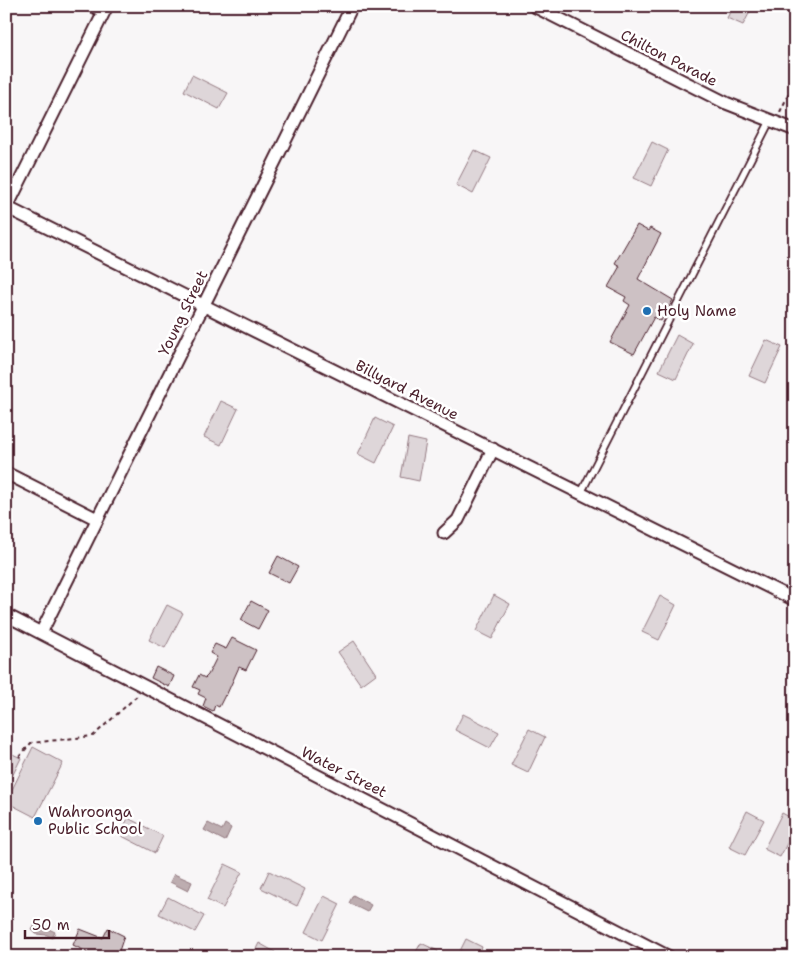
<svg xmlns="http://www.w3.org/2000/svg" width="801" height="963" font-family="'Shantell Sans',sans-serif">
	<style>
		.green { fill: #ded6d9; stroke: #947a82 }
		.water { fill: #bdadb0; stroke: #8f747b }
		.building { fill: #cdc1c4; stroke: #4a1f2b }
		.lines { fill: none; stroke-linecap: round; stroke-linejoin: round }
		.lane-casing { stroke: #4a1f2b; stroke-width: 9 }
		.street-casing { stroke: #4a1f2b; stroke-width: 15 }
		.path { stroke: #4a1f2b; stroke-width: 2; stroke-dasharray: 4 4; stroke-linecap: butt }
		.lane { stroke: #fff; stroke-width: 5.5 }
		.street { stroke: #fff; stroke-width: 11 }
		.poi-dot { fill: #1f6fb2; stroke: #fff; stroke-width: 2 }
		.labels { text-anchor: middle; dominant-baseline: central; stroke-width: 5; stroke-linejoin: round; paint-order: stroke }
		.street-label { font-size: 15px; fill: #4a1f2b; stroke: #fff }
		.poi-label { font-size: 15px; fill: #4a1f2b; stroke: #fff; text-anchor: start }
	</style>
	<rect width="100%" height="100%" fill="#f8f6f7"/>
	<filter id="ink" filterUnits="userSpaceOnUse"><feTurbulence type="fractalNoise" baseFrequency=".02" numOctaves="2"/><feDisplacementMap in="SourceGraphic" scale="10" xChannelSelector="R" yChannelSelector="G"/><feConvolveMatrix kernelMatrix="1 2 1 2 8 2 1 2 1" color-interpolation-filters="sRGB"/></filter>
	<g filter="url(#ink)">
		<path class="green" d="M 733,6 L 753,6 L 743,25 L 727,18 Z
			M 192,75 L 228,93 L 219,109 L 184,91 Z
			M 652,142 L 668,150 L 651,186 L 634,178 Z
			M 474,150 L 491,158 L 473,194 L 456,185 Z
			M 677,335 L 693,344 L 676,379 L 659,371 Z
			M 766,340 L 782,347 L 765,383 L 749,376 Z
			M 221,401 L 238,409 L 221,445 L 204,437 Z
			M 375,418 L 393,427 L 376,463 L 358,454 Z
			M 408,438 L 426,442 L 419,481 L 401,477 Z
			M 494,595 L 510,604 L 492,639 L 476,631 Z
			M 660,596 L 676,605 L 659,640 L 642,632 Z
			M 167,605 L 183,613 L 165,648 L 149,640 Z
			M 354,641 L 376,674 L 361,685 L 338,652 Z
			M 463,714 L 499,732 L 490,748 L 455,730 Z
			M 529,729 L 545,737 L 528,773 L 511,765 Z
			M 33,747 L 63,763 L 35,817 L 6,802 Z
			M 6,751 L 21,758 L 6,789 Z
			M 747,811 L 764,820 L 745,855 L 729,847 Z
			M 782,813 L 795,820 L 795,828 L 780,857 L 764,849 Z
			M 128,818 L 163,836 L 155,853 L 120,835 Z
			M 225,864 L 242,872 L 223,908 L 207,900 Z
			M 269,871 L 305,889 L 297,906 L 261,888 Z
			M 324,896 L 340,904 L 322,940 L 306,932 Z
			M 168,897 L 204,916 L 195,932 L 159,914 Z
			M 466,939 L 482,947 L 478,957 L 457,957 Z
			M 259,943 L 275,952 L 273,957 L 252,957 Z
			M 421,943 L 438,951 L 435,957 L 413,957 Z"/>
		<path class="water" d="M 208,823 L 222,830 L 225,824 L 231,828 L 225,841 L 204,830 Z
			M 174,874 L 192,882 L 188,891 L 170,882 Z
			M 353,895 L 371,905 L 367,912 L 349,903 Z
			M 36,923 L 55,932 L 52,938 L 47,935 L 36,934 L 32,930 Z"/>
		<path class="building" d="M 637,225 L 648,231 L 650,228 L 661,234 L 638,279 L 673,300 L 661,321 L 654,317 L 634,354 L 610,342 L 630,305 L 624,301 L 626,297 L 608,287 L 620,266 L 615,263 Z
			M 278,556 L 298,567 L 289,583 L 269,573 Z
			M 251,601 L 268,610 L 258,629 L 241,620 Z
			M 232,638 L 256,650 L 246,670 L 239,667 L 226,696 L 225,695 L 219,707 L 215,705 L 213,711 L 203,706 L 206,698 L 198,694 L 200,690 L 193,687 L 199,675 L 205,678 L 208,675 L 217,657 L 210,653 L 215,644 L 226,649 Z
			M 156,667 L 174,676 L 169,687 L 151,678 Z
			M 108,928 L 124,936 L 117,957 L 85,957 L 87,952 L 73,945 L 80,929 L 103,938 Z"/>
		<g class="lines">
			<g class="lane-casing">
				<path id="lane" d="M 581,493 L 771,119"/>
			</g>
			<g class="street-casing">
				<path id="street" d="M 93,6 L 104,12
					M 534,6 L 726,103 L 795,130
					M 6,207 L 795,600
					M 7,207 L 107,6
					M 6,473 L 97,519
					M 444,533 L 458,520 L 493,449
					M 6,615 L 669,957
					M 41,633 L 352,6"/>
			</g>
			<path class="path" d="M 780,112 L 795,81
				M 6,235 L 12,222
				M 19,757 L 31,743 L 93,736 L 138,695"/>
			<use href="#lane" class="lane"/>
			<use href="#street" class="street"/>
		</g>
	</g>
	<g class="poi-dot">
		<circle cx="647" cy="311" r="5"/>
		<circle cx="38" cy="821" r="5"/>
	</g>
	<g class="labels">
		<g class="street-label">
			<text transform="translate(669 58) rotate(27)">Chilton Parade</text>
			<text transform="translate(183 313) rotate(-64)">Young Street</text>
			<text transform="translate(407 390) rotate(27)">Billyard Avenue</text>
			<text transform="translate(344 772) rotate(27)">Water Street</text>
		</g>
		<g class="poi-label">
			<text x="657" y="311">Holy Name</text>
			<text x="48" y="812">Wahroonga<tspan x="48" dy="17">Public School</tspan></text>
		</g>
	</g>
	<rect width="801" height="963" fill="none" stroke="#fff" stroke-width="25"/>
	<rect x="12" y="12" width="776" height="938" fill="none" stroke="#4a1f2b" stroke-width="2" filter="url(#ink)"/>
	<path d="M25 930v8h84v-8" fill="none" stroke="#4a1f2b" stroke-width="2.5"/>
	<text x="32" y="930" font-size="15" fill="#4a1f2b" stroke="#ffffff" stroke-width="4" paint-order="stroke">50 m</text>
</svg>
